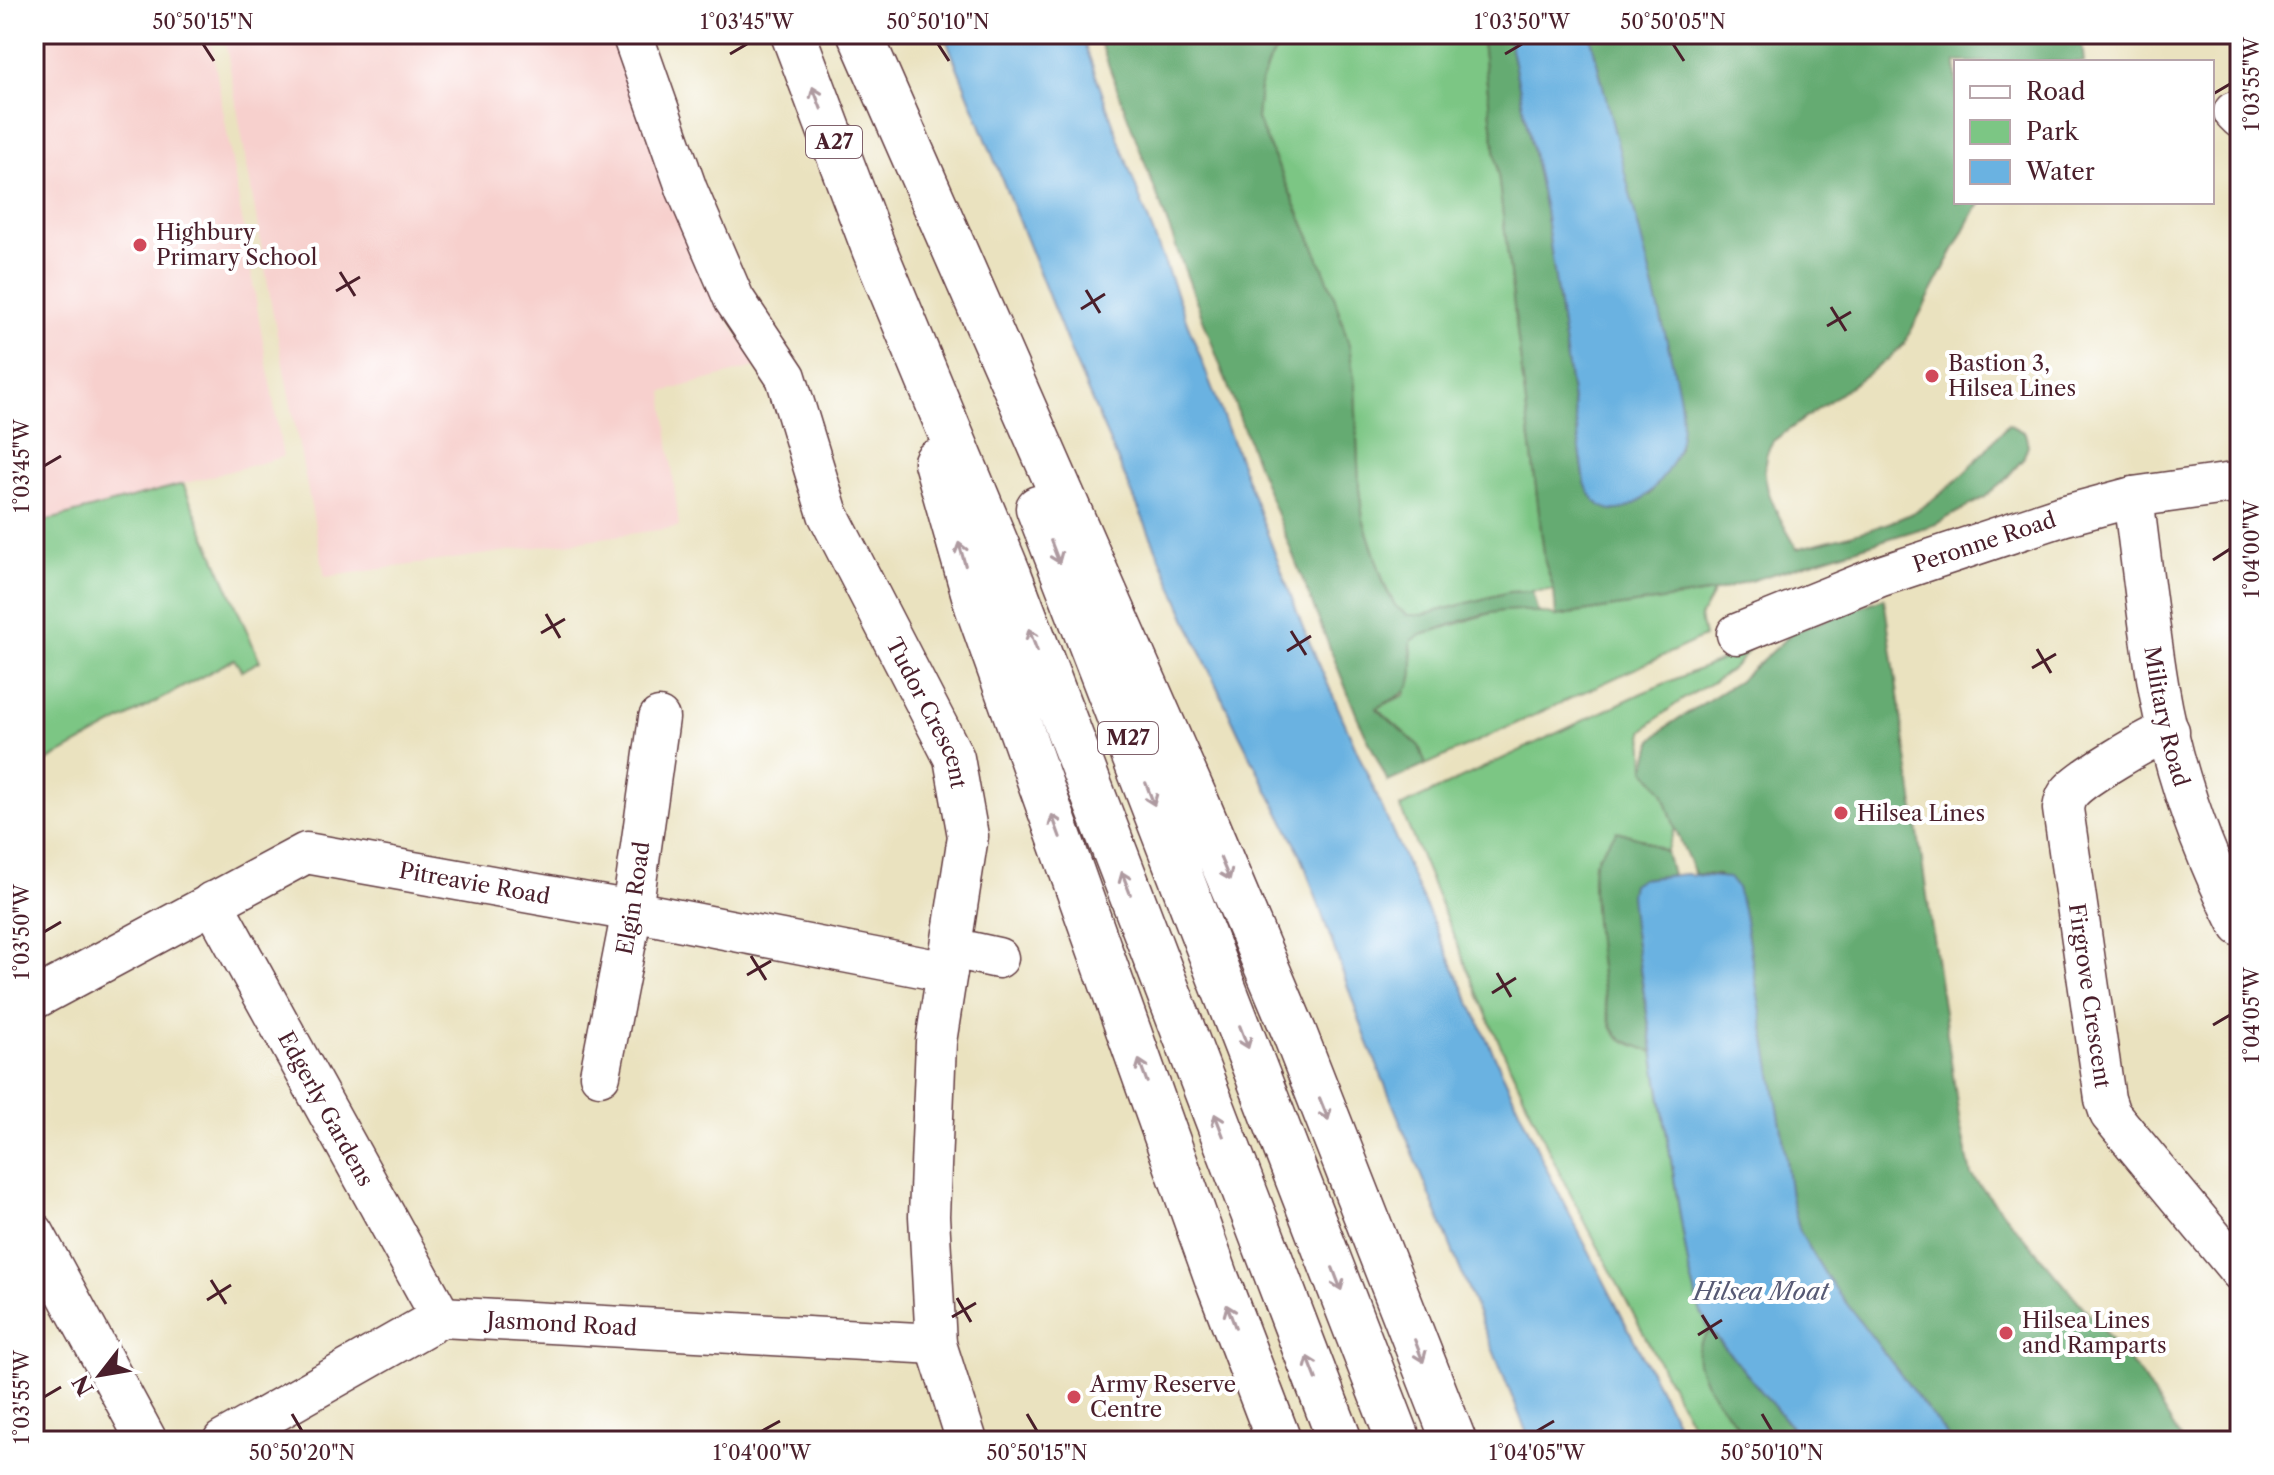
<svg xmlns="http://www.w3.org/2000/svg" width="2274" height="1475" font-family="'Libre Caslon Text',serif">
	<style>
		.built { fill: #f7d0cd }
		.green { fill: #7cc684; stroke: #637258; stroke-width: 2 }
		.forest { fill: #65ab72; stroke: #58654e; stroke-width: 2 }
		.water { fill: #6ab2e1; stroke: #5a6886; stroke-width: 2 }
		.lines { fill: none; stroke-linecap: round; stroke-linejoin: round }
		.minor-casing { stroke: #623c41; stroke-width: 43 }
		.highway-casing { stroke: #623c41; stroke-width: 47 }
		.minor { stroke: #fff; stroke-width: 40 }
		.highway { stroke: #fff; stroke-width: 44 }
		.oneway { stroke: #ae9aa0 }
		.ticks { fill: none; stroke: #4a1f2b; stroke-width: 3 }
		.poi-dot { fill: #d1495b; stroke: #fff; stroke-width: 3 }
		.labels { text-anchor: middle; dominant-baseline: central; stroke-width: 8; stroke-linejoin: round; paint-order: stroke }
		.shield { fill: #fff; stroke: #80626b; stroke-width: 2 }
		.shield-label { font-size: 20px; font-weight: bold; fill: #4a1f2b }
		.poi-label { font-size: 22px; fill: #4a1f2b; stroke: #fff; text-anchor: start }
		.street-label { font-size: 22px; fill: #4a1f2b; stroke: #fff }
		.water-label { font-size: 24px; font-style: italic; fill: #575a74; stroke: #fff }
		.neatline { fill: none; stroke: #4a1f2b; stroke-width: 3 }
		.ticks-label { font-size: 20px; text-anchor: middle; fill: #4a1f2b }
	</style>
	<rect width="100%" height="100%" fill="#fff"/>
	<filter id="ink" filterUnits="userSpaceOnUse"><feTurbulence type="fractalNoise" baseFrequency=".0125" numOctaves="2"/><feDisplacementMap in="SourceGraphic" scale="16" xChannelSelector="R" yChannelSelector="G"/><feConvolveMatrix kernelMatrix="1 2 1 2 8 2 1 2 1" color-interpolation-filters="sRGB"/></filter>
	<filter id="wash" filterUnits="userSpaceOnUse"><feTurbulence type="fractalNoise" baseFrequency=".006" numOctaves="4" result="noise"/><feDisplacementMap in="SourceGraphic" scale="32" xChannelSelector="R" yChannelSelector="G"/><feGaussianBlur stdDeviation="1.8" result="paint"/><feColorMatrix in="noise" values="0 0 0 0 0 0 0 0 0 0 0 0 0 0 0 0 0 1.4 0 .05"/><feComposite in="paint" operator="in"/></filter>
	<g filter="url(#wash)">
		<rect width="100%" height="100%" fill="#eae2bf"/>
		<path class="built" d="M 34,34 L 210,34 L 283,457 L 34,524 Z
			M 224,34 L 610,34 L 703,283 L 758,366 L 663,392 L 679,527 L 325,577 L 273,314 Z"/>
		<path class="green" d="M 1288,34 L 1481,34 L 1545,562 L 1554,590 L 1509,592 L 1423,615 L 1407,615 L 1395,606 L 1385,586 L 1363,519 L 1359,489 L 1355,386 L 1349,345 L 1313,244 L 1257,119 L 1260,86 L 1268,63 Z
			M 183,484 L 260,661 L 242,671 L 234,659 L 34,768 L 34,524 Z
			M 1714,592 L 1700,617 L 1704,637 L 1426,765 L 1419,746 L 1376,708 L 1405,695 L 1413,668 L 1411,641 L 1421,635 L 1504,609 L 1522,609 L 1556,616 Z
			M 1750,648 C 1732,676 1706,684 1679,702 C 1666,711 1655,720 1643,731 L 1645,769 L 1663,792 L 1675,828 L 1666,852 L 1640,838 L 1594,863 C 1591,889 1601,1012 1614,1032 C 1621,1043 1642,1047 1653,1052 L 1689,1270 L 1700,1310 L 1710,1330 L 1700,1345 L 1703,1378 L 1751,1441 L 1700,1441 L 1559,1172 L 1488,1018 L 1400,807 L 1642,693 Z"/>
		<path class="forest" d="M 1097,34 L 1288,34 L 1268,63 L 1260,86 L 1257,119 L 1313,244 L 1333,292 L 1349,345 L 1355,386 L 1359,489 L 1363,519 L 1385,587 L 1395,606 L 1407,615 L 1423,615 L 1509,592 L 1532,591 L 1538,613 C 1499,603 1459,623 1421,635 L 1411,641 C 1410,650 1413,658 1413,667 C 1414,694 1396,697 1376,708 L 1419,746 L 1426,765 L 1388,782 L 1357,716 L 1258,467 Z
			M 1481,34 L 1508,34 L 1545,210 L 1585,483 L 1649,495 L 1679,448 L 1681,404 L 1590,34 L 2081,34 L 2084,62 L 1956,62 L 1956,202 L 1982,202 L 1974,212 L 1904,344 L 1890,358 L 1773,441 C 1750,476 1780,517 1797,549 C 1835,538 1879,530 1914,512 C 1952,491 1981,456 2008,424 L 2025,433 L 2028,445 L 2023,459 L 2002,483 L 1985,497 L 1936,524 L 1714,592 L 1556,616 L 1554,590 L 1545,562 Z
			M 1884,598 L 1960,1124 L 1971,1175 L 2141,1375 L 2182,1441 L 1951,1441 L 1828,1279 L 1800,1232 L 1791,1197 L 1782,1131 L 1737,888 L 1718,875 L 1695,874 L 1675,828 L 1663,792 L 1645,769 L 1653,739 L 1670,724 L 1739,681 L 1793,632 Z
			M 1617,831 L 1640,838 L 1666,852 L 1672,875 L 1640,879 L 1633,926 L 1653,1052 C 1642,1047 1622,1043 1615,1032 C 1603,1017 1589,888 1594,867 C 1597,854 1609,842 1617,831 Z
			M 1710,1330 L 1803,1441 L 1751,1441 C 1734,1420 1688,1375 1699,1346 C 1701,1340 1707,1335 1710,1330 Z"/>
		<path class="water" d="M 944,34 L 1081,34 L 1138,193 L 1304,630 L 1415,883 L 1548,1172 L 1686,1441 L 1530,1441 L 1366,1038 L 1301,855 L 1239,734 L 1204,659 L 1075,362 Z
			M 1508,34 L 1590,34 L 1672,361 C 1678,388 1687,421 1678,448 C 1666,487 1609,545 1585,483 L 1545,210 Z
			M 1685,874 L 1729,878 L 1737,888 L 1743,909 L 1782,1131 L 1791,1197 L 1800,1232 L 1828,1279 L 1951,1441 L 1803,1441 L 1710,1330 L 1700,1310 L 1689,1270 L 1633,926 L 1630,894 L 1632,884 L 1640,879 Z"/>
	</g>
	<g filter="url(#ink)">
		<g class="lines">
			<g class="minor-casing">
				<g id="minor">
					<path id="s1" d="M 632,34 L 687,190 L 734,299 L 786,377 L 828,514 L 954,758 L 968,836 L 936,1042 L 929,1216 L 936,1344 L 967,1441"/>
					<path d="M 2234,112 L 2240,118"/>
					<path id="s2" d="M 2133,497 C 2141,559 2148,622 2158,684 C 2172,768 2202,851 2240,926"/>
					<path id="s3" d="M 1737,634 L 1881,576 L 2062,516 L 2133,497 L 2240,482"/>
					<path id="s4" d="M 2169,731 C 2151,737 2081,778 2070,792 C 2065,797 2064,803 2063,809 L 2105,1099 L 2110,1114 L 2240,1271"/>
					<path id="s5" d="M 212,902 L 441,1317"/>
					<path d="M 952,948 L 998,958"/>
					<path id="s6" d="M 34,999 L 306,853 L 632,911 L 947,972"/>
					<path id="s7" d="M 600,1075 L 632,911 L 659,718"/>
					<path d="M 34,1233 L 147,1441"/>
					<path id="s8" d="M 223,1441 L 441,1317 L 936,1344"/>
				</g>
			</g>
			<g class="highway-casing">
				<path id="highway" d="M 793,34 L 874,249 L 1010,577 L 1340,1441
					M 860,34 L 1199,807 L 1294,1032 L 1454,1441
					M 936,462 L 977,606 L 1217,1279 L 1279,1441
					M 1038,508 L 1399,1441"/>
			</g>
			<use href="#minor" class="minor"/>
			<use href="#highway" class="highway"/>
		</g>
		<defs><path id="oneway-shaft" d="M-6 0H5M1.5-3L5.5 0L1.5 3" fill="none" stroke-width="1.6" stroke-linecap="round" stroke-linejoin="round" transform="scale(2)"/></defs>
		<g class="oneway">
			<use href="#oneway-shaft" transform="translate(817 98) rotate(-111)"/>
			<use href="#oneway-shaft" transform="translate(1055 552) rotate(69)"/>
			<use href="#oneway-shaft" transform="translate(962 554) rotate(-106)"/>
			<use href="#oneway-shaft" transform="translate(1033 640) rotate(-111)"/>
			<use href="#oneway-shaft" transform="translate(1150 794) rotate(69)"/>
			<use href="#oneway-shaft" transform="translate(1056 826) rotate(-110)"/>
			<use href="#oneway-shaft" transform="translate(1225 869) rotate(67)"/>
			<use href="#oneway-shaft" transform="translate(1126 883) rotate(-111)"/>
			<use href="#oneway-shaft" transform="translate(1244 1037) rotate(69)"/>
			<use href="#oneway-shaft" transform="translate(1143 1071) rotate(-110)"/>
			<use href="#oneway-shaft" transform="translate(1324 1109) rotate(68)"/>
			<use href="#oneway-shaft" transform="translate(1219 1125) rotate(-111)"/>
			<use href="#oneway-shaft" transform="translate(1337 1279) rotate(69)"/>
			<use href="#oneway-shaft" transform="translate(1231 1316) rotate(-111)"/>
			<use href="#oneway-shaft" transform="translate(1419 1351) rotate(69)"/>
			<use href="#oneway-shaft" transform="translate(1312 1368) rotate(-111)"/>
		</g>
	</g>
	<path class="ticks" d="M 203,44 L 214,61M 938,44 L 949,61M 1673,44 L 1684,61M 730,54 L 747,44M 1505,54 L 1522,44M 2213,94 L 2230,84M 340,272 L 355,296M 1086,290 L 1100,313M 336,291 L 360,277M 1831,307 L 1846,331M 1081,309 L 1105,294M 1827,326 L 1851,312M 44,466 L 61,456M 2213,560 L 2230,549M 546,614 L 560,638M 1291,631 L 1306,655M 541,633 L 565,619M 2037,649 L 2051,673M 1287,651 L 1311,636M 2032,668 L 2056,654M 44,932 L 61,922M 751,956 L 766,980M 1497,973 L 1511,997M 747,975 L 771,961M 1492,993 L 1516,978M 2213,1025 L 2230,1015M 211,1280 L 226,1304M 957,1298 L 971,1322M 207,1300 L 231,1285M 1702,1315 L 1717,1339M 952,1317 L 976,1303M 1698,1335 L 1722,1320M 44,1397 L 61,1387M 292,1414 L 302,1431M 1027,1414 L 1037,1431M 1762,1414 L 1772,1431M 762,1431 L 780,1421M 1537,1431 L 1554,1421"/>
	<g class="poi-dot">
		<circle cx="140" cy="245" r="8"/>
		<circle cx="1932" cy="376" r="8"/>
		<circle cx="1841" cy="813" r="8"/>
		<circle cx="2006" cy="1333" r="8"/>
		<circle cx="1074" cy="1397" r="8"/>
	</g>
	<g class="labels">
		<g class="shield">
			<rect x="806" y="126" width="56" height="32" rx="6"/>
			<rect x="1098" y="722" width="60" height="32" rx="6"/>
		</g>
		<g class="shield-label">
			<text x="834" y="142">A27</text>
			<text x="1128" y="738">M27</text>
		</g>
		<g class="poi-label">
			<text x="156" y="232">Highbury<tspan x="156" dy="25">Primary School</tspan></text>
			<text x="1948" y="363">Bastion 3,<tspan x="1948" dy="25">Hilsea Lines</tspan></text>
			<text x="1857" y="813">Hilsea Lines</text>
			<text x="2022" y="1320">Hilsea Lines<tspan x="2022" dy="25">and Ramparts</tspan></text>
			<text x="1090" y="1384">Army Reserve<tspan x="1090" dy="25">Centre</tspan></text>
		</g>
		<g class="street-label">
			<text stroke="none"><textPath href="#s3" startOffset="264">Peronne Road</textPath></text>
			<text stroke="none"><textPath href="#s1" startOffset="744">Tudor Crescent</textPath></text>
			<text stroke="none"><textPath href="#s2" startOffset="222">Military Road</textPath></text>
			<text stroke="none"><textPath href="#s6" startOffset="480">Pitreavie Road</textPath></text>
			<text stroke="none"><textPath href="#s7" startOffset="180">Elgin Road</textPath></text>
			<text stroke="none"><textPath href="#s4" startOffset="324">Firgrove Crescent</textPath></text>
			<text stroke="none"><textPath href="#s5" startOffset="236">Edgerly Gardens</textPath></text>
			<text stroke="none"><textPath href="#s8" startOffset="372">Jasmond Road</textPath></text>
		</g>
		<g class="water-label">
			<text x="1761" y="1291">Hilsea Moat</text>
		</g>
	</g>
	<rect width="2274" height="1475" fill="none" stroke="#fff" stroke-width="88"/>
	<rect x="1954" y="60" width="260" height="144" fill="#ffffff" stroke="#b7a5aa" stroke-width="2"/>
	<rect x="1970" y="86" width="40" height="12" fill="#ffffff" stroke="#b7a5aa" stroke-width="2"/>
	<text x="2026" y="100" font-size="24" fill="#4a1f2b">Road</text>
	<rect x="1970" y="120" width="40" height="24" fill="#7cc684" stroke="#b7a5aa" stroke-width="2"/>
	<text x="2026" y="140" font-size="24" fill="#4a1f2b">Park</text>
	<rect x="1970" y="160" width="40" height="24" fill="#6ab2e1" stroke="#b7a5aa" stroke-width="2"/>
	<text x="2026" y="180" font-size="24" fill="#4a1f2b">Water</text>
	<g transform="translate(100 1375) rotate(239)" stroke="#ffffff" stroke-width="6" paint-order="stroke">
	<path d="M0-6L14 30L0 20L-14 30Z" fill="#4a1f2b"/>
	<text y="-12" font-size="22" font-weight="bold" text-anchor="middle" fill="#4a1f2b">N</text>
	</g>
	<rect x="44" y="44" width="2186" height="1387" class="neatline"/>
	<g class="ticks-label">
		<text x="203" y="29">50°50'15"N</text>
		<text x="747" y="29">1°03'45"W</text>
		<text x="938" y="29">50°50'10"N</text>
		<text x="1522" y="29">1°03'50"W</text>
		<text x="1673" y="29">50°50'05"N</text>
		<text transform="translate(2252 84) rotate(-90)" y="7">1°03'55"W</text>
		<text transform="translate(22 466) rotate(-90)" y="7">1°03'45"W</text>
		<text transform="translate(2252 549) rotate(-90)" y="7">1°04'00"W</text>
		<text transform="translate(22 932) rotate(-90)" y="7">1°03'50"W</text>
		<text transform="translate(2252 1015) rotate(-90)" y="7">1°04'05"W</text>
		<text transform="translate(22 1397) rotate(-90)" y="7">1°03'55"W</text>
		<text x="302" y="1460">50°50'20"N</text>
		<text x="762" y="1460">1°04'00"W</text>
		<text x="1037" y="1460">50°50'15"N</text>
		<text x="1537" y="1460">1°04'05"W</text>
		<text x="1772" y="1460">50°50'10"N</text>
	</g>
</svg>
